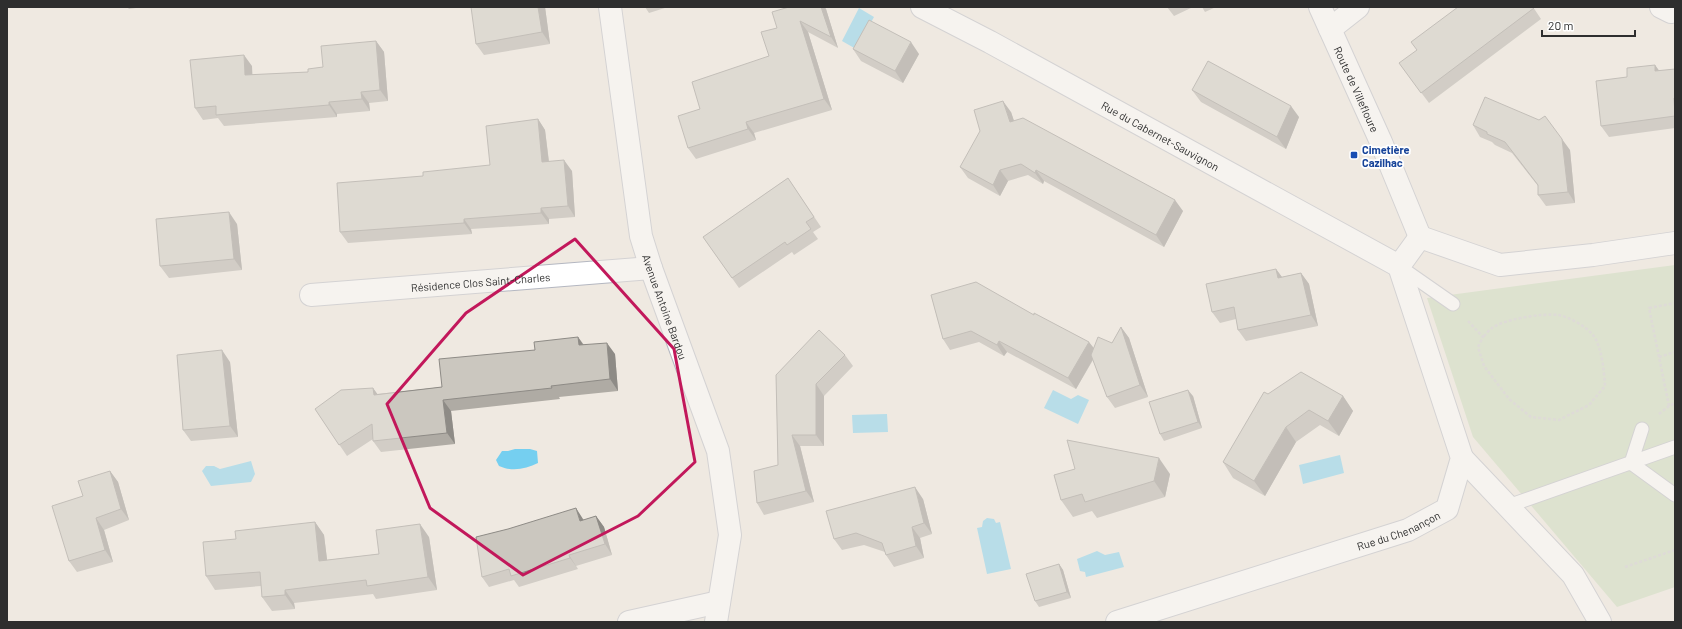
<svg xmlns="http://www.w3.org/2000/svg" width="1682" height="629" font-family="Barlow,sans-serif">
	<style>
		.cemetery { fill: #c8d9b8 }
		.water { fill: #75cff0 }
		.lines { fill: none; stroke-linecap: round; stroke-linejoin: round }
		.lane-casing { stroke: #b4b7c1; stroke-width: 15 }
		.street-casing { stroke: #b4b7c1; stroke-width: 24 }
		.secondary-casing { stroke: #b4b7c1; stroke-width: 24 }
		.path { stroke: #c9c9c9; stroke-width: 2.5; stroke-dasharray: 3 2; stroke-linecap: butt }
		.lane { stroke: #fff; stroke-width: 13 }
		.street { stroke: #fff; stroke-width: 22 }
		.secondary { stroke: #fff; stroke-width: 22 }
		.wall { fill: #afaba4 }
		.shaded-wall { fill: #8e8b86 }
		.building { fill: #cbc7bf; stroke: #8e8b86 }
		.marked { fill: none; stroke: #c2185b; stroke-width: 3; stroke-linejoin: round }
		.transit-dot { fill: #1a4fb4; stroke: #fff; stroke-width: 1.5 }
		.labels { text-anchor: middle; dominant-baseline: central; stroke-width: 3.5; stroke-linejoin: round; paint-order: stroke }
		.street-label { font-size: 11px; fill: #2e2e2e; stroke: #fff }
		.transit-label { font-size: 11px; font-weight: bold; fill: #164399; stroke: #fff; text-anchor: start }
	</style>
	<rect width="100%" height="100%" fill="#efe9e1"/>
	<path class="cemetery" d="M 1675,265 L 1675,587 L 1617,607 L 1473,437 L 1427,298 Z"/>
	<path class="water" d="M 859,8 L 874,17 L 856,49 L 842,41 Z
		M 1053,390 L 1071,399 L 1078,395 L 1089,400 L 1078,424 L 1044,408 Z
		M 887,414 L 888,432 L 853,433 L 852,415 Z
		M 515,449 L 530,449 L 537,451 L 538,463 C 526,469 512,472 499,466 L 496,460 L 502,451 L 508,451 Z
		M 1340,455 L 1344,473 L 1303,484 L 1299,465 Z
		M 251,461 L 255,474 L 251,482 L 211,486 L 202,471 L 206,466 L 214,466 L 220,469 Z
		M 987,518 L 994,519 L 996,523 L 1000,522 L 1011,569 L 987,574 L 977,528 L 982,527 L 983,521 Z
		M 1097,551 L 1105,555 L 1119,552 L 1124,567 L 1086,577 L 1085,572 L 1080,571 L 1077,559 Z"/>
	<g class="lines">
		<g class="lane-casing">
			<path id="lane" d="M 1400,267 L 1453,304
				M 1642,429 L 1631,463 L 1675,495
				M 1508,506 L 1675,447"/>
		</g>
		<g class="street-casing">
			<g id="street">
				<path id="s1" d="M 610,7 L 641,236 L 651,268 L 718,451 L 730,535 L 716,622"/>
				<path id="s2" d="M 922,7 L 990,42 L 1399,266"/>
				<path d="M 1661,7 L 1671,12 L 1675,11"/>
				<path d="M 1330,29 L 1358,7"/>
				<path id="s3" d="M 311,295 L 651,268"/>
				<path d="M 1462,458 L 1573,575 L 1600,622"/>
				<path d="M 629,622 L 719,602"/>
			</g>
		</g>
		<g class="secondary-casing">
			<g id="secondary">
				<path id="s4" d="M 1320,7 L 1381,142 L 1420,237"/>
				<path d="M 1420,237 L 1500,265 L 1593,255 L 1675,243"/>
				<path id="s5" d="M 1117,622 L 1408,530 L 1447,509 L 1462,458 L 1399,266 L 1420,237"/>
			</g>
		</g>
		<path class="path" d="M 1468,321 L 1483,337 L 1478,347 L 1484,366 L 1509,399 L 1531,417 L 1559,420 L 1589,405 L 1605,386 C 1604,371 1602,347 1593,335 C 1585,326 1570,317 1558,315 C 1543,313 1504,319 1492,328 C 1489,330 1486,334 1483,337
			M 1659,357 L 1675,352
			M 1669,406 L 1649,308 L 1675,303
			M 1659,414 L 1669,406 L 1675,403
			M 1625,567 L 1675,550"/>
		<use href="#lane" class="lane"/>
		<use href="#street" class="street"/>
		<use href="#secondary" class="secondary"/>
	</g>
	<path class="wall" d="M 127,7 L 143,7 L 129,9 Z
		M 545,7 L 550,44 L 484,55 L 476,44 Z
		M 645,7 L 668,7 L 649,13 Z
		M 1167,7 L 1193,7 L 1174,16 Z
		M 1202,7 L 1216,7 L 1205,12 Z
		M 1533,7 L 1541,19 L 1429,103 L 1399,63 Z
		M 826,9 L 838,48 L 808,32 L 832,110 L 754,133 L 756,140 L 696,159 L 688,148 L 700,109 L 769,56 L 777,28 Z
		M 376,41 L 384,52 L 388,101 L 369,103 L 370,111 L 337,114 L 337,117 L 224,126 L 218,118 L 203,120 L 195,108 L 252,66 L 252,75 L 308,72 L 323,67 Z
		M 853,49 L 919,54 L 903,83 L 861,61 Z
		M 1655,65 L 1659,71 L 1675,69 L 1675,128 L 1609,137 L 1601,126 L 1627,77 Z
		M 1192,90 L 1299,117 L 1286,149 L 1201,102 Z
		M 1011,112 L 1014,121 L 1183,211 L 1164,247 L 1044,181 L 1043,184 L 1028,175 L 1008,181 L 1000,196 L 968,178 L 960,167 Z
		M 538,119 L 545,130 L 549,161 L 572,171 L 575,217 L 549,219 L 549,224 L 471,229 L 472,234 L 348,243 L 340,232 L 490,165 Z
		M 1473,125 L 1570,150 L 1575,203 L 1546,206 L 1538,195 L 1538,186 L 1512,153 L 1495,145 L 1492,142 L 1480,137 Z
		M 788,178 L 821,227 L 813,232 L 818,239 L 794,255 L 792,252 L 739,288 L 703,237 Z
		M 237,224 L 242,270 L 169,278 L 160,266 Z
		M 1276,269 L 1282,277 L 1301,273 L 1309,284 L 1318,326 L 1246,341 L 1238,330 L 1236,319 L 1220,323 L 1212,312 Z
		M 931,295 L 1034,315 L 1094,348 L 1112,343 L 1121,327 L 1129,338 L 1148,397 L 1115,408 L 1107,397 L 1093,360 L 1076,389 L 1007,352 L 1004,356 L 979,342 L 950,350 L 943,339 Z
		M 578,337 L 584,345 L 615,354 L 618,391 L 559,397 L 560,399 L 451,411 L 455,444 L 381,452 L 373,441 L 373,439 L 347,456 L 315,409 L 373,388 L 377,394 L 442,387 L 535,350 Z
		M 845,355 L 853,366 L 824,396 L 824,446 L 800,446 L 814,502 L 764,515 L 757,503 L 778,465 L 776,375 Z
		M 230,362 L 238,437 L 191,441 L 183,430 Z
		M 1268,394 L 1343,396 L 1353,411 L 1339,436 L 1320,425 L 1296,442 L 1265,496 L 1233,478 L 1223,462 Z
		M 1193,396 L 1202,428 L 1164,441 L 1160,434 Z
		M 110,471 L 118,482 L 129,520 L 104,530 L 113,562 L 77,572 L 69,561 L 83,496 Z
		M 1170,474 L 1165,497 L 1097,518 L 1092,511 L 1073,517 L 1061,500 L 1054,475 Z
		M 923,499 L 932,534 L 920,538 L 924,558 L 894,567 L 886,555 L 885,552 L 864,545 L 842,550 L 834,539 Z
		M 596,516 L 604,527 L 612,555 L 576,566 L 578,569 L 519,587 L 514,580 L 489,587 L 482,577 L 583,519 L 584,520 Z
		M 315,522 L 324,535 L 327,560 L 379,554 L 429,537 L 437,590 L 376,599 L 373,594 L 294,603 L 295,609 L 272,611 L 262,597 L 261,586 L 215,590 L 206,576 L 236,539 Z
		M 1059,564 L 1063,570 L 1071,598 L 1039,607 L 1035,601 Z"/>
	<path class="shaded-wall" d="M 538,7 L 545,7 L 550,44 L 542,32 Z
		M 821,7 L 825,7 L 826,9 L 838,48 L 831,37 Z
		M 800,21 L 808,32 L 832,110 L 824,99 Z
		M 376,41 L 384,52 L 388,101 L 380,90 Z
		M 911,42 L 919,54 L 903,83 L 895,71 Z
		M 244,55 L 252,66 L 253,87 L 245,75 Z
		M 1655,65 L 1663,76 L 1655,71 Z
		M 361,92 L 369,103 L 370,111 L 362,99 Z
		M 1003,101 L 1011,112 L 1018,133 L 1010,122 Z
		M 329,102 L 337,114 L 337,117 L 329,105 Z
		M 1291,106 L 1299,117 L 1286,149 L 1277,137 Z
		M 538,119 L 545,130 L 550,172 L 542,162 Z
		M 746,122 L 754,133 L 756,140 L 748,129 Z
		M 1562,139 L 1570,150 L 1575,203 L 1568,192 Z
		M 564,160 L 572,171 L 575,217 L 568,206 Z
		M 1000,170 L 1008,181 L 1000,196 L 993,185 Z
		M 1036,170 L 1044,181 L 1043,184 L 1035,173 Z
		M 1175,200 L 1183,211 L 1164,247 L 1156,235 Z
		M 541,208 L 549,219 L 549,224 L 541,213 Z
		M 229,212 L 237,224 L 242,270 L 234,259 Z
		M 464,219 L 471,229 L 472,234 L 464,223 Z
		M 1276,269 L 1284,280 L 1278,278 Z
		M 1301,273 L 1309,284 L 1318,326 L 1311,315 Z
		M 1121,327 L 1129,338 L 1148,397 L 1140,385 Z
		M 578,337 L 586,349 L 579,345 Z
		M 999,341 L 1007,352 L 1004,356 L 997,345 Z
		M 1089,342 L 1097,352 L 1076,389 L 1068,378 Z
		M 607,343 L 615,354 L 618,391 L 610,379 Z
		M 222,350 L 230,362 L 238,437 L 230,426 Z
		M 816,384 L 824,396 L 824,446 L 816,435 Z
		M 373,388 L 381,399 L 374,395 Z
		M 1188,390 L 1193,396 L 1202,428 L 1198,422 Z
		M 1343,396 L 1353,411 L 1339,436 L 1328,421 Z
		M 443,400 L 451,411 L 455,444 L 447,433 Z
		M 1286,427 L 1296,442 L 1265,496 L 1254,481 Z
		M 792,435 L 800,446 L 814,502 L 806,491 Z
		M 1159,458 L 1170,474 L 1165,497 L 1154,481 Z
		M 110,471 L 118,482 L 129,520 L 121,509 Z
		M 915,487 L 923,499 L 932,534 L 924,523 Z
		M 576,508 L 583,519 L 588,531 L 580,521 Z
		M 596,516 L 604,527 L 612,555 L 605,544 Z
		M 96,518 L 104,530 L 113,562 L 105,550 Z
		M 315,522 L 324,535 L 329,575 L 319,561 Z
		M 420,524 L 429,537 L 437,590 L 428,577 Z
		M 912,527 L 920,538 L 924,558 L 916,546 Z
		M 569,555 L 576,566 L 578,569 L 570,558 Z
		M 1059,564 L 1063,570 L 1071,598 L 1067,592 Z
		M 285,590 L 294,603 L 295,609 L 285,595 Z"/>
	<path class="building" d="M 471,7 L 538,7 L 542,32 L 476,44 Z
		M 789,7 L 821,7 L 831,37 L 800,21 L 824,99 L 746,122 L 748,129 L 688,148 L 678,116 L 700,109 L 692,82 L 769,56 L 761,32 L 777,28 L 772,12 Z
		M 1458,7 L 1533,7 L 1534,8 L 1421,93 L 1399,63 L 1417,50 L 1411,42 Z
		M 869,20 L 911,42 L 895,71 L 853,49 Z
		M 376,41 L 380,90 L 361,92 L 362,99 L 329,102 L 329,105 L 216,115 L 216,106 L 195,108 L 190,60 L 244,55 L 245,75 L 308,72 L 308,69 L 323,67 L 321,46 Z
		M 1208,61 L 1291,106 L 1277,137 L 1192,90 Z
		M 1655,65 L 1655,71 L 1675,69 L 1675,97 L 1674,98 L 1675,116 L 1601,126 L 1596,81 L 1627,77 L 1627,68 Z
		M 1485,97 L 1539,120 L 1545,116 L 1562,139 L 1568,192 L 1538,195 L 1538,185 L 1505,142 L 1487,134 L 1487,132 L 1473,125 Z
		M 1003,101 L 1010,122 L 1023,118 L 1175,200 L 1156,235 L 1036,170 L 1035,173 L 1021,164 L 1000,170 L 993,185 L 960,167 L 980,131 L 974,110 Z
		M 538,119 L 542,162 L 564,160 L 568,206 L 541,208 L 541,213 L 464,219 L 464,223 L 340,232 L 337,183 L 423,176 L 423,172 L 490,165 L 486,126 Z
		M 788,178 L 814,217 L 806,222 L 811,229 L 787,245 L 785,242 L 732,278 L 703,237 Z
		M 229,212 L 234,259 L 160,266 L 156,219 Z
		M 1276,269 L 1278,278 L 1301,273 L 1311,315 L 1238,330 L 1234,307 L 1212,312 L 1206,284 Z
		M 976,282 L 1034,315 L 1034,313 L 1089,342 L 1068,378 L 999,341 L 997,345 L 971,331 L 943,339 L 931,295 Z
		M 1121,327 L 1140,385 L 1107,397 L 1091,355 L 1098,337 L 1112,343 Z
		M 819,330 L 845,355 L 816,384 L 816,435 L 792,435 L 806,491 L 757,503 L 754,471 L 778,465 L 776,375 Z
		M 578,337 L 579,345 L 607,343 L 610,379 L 551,386 L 552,388 L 443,400 L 447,433 L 373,441 L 372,424 L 339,445 L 315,409 L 341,390 L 373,388 L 374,395 L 442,387 L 439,359 L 535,350 L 534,342 Z
		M 222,350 L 230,426 L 183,430 L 177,355 Z
		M 1301,372 L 1343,396 L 1328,421 L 1309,410 L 1286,427 L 1254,481 L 1223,462 L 1264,392 L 1268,394 Z
		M 1188,390 L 1198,422 L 1160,434 L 1149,402 Z
		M 1067,440 L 1159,458 L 1154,481 L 1085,502 L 1082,494 L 1061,500 L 1054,475 L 1075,469 Z
		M 110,471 L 121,509 L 96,518 L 105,550 L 69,561 L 52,506 L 83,496 L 78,481 Z
		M 915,487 L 924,523 L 912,527 L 916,546 L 886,555 L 882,543 L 856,533 L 834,539 L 826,511 Z
		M 576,508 L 580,521 L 596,516 L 605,544 L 569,555 L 570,558 L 511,576 L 509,569 L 482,577 L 476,537 L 508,529 Z
		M 315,522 L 319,561 L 379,554 L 376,530 L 420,524 L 428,577 L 367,586 L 366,580 L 285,590 L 285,595 L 262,597 L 260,572 L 206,576 L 203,542 L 236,539 L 235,531 Z
		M 1059,564 L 1067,592 L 1035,601 L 1026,574 Z"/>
	<path d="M0 0H1682V629H0ZM 575,239 L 674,349 L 695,462 L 638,516 L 523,575 L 430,508 L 387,404 L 466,313 Z" fill="#efe9e1" fill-opacity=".55" fill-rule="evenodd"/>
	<path class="marked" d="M 575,239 L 674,349 L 695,462 L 638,516 L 523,575 L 430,508 L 387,404 L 466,313 Z"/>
	<rect class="transit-dot" x="1350" y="151" width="8" height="8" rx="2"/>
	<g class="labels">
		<g class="street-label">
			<text stroke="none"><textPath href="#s4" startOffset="90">Route de Villefloure</textPath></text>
			<text stroke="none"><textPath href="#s2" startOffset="271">Rue du Cabernet-Sauvignon</textPath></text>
			<text stroke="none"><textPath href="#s3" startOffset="170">Résidence Clos Saint-Charles</textPath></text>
			<text stroke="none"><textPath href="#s1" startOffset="306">Avenue Antoine Bardou</textPath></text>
			<text stroke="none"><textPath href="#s5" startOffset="296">Rue du Chenançon</textPath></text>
		</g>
		<g class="transit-label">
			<text x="1362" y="149">Cimetière<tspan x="1362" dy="13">Cazilhac</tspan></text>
		</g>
	</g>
	<rect width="1682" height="629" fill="none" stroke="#2e2e2e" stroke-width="16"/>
	<path d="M1542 30v6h93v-6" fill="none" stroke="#2e2e2e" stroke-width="2"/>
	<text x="1548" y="30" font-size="12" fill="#2e2e2e" stroke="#ffffff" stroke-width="3" paint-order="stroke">20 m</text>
</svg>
